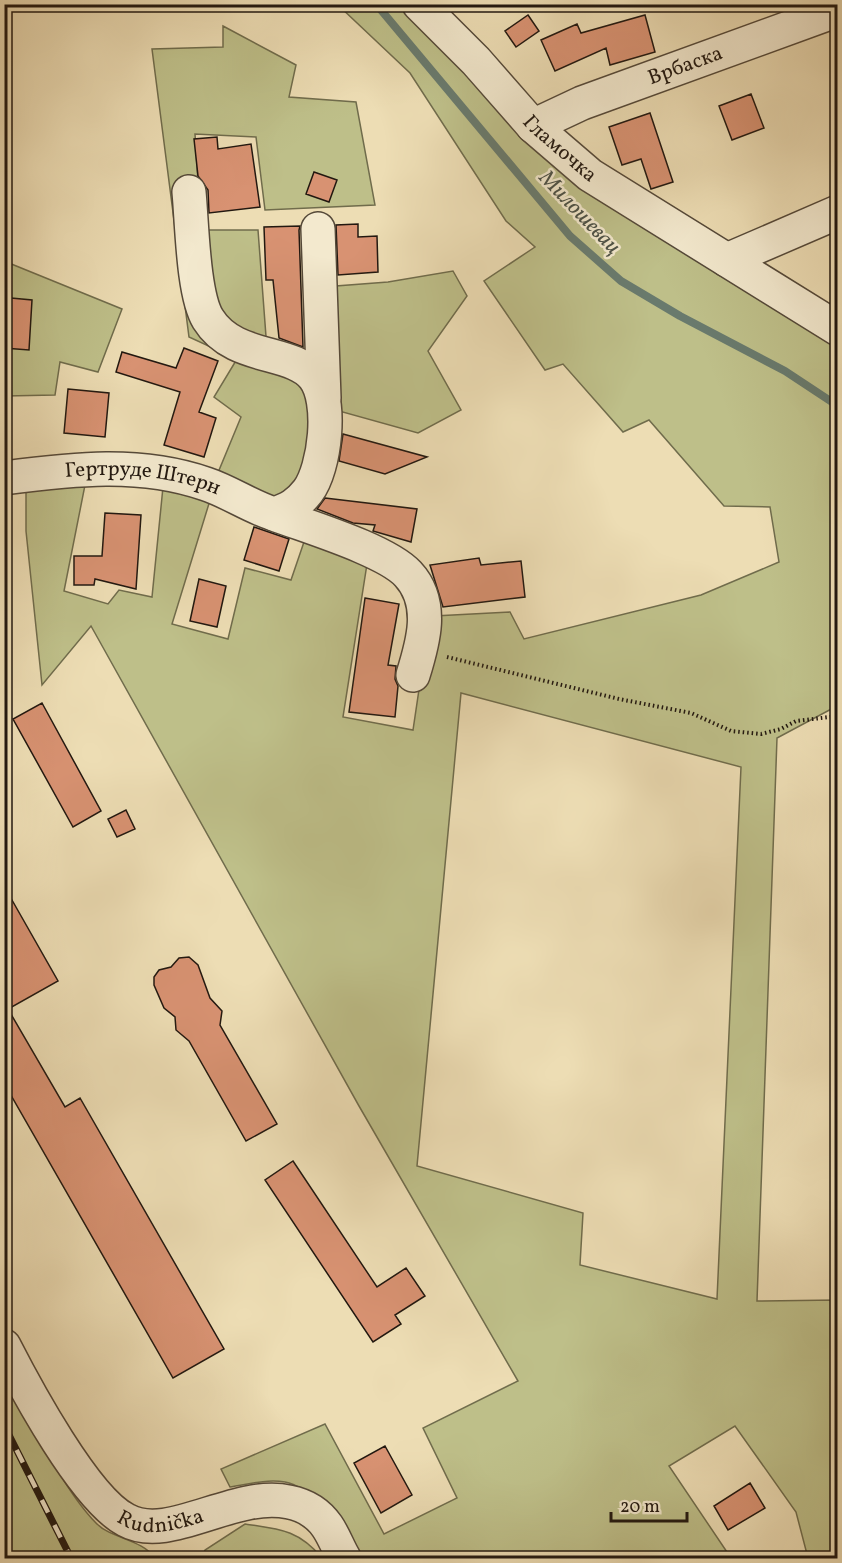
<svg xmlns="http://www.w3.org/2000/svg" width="842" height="1563" font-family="Vollkorn,serif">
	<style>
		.green { fill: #bebf89; stroke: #706c4c; stroke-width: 1.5; fill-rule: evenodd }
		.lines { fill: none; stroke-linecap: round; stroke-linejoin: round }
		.stream { stroke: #697a6d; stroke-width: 8 }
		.building { fill: #d89272; stroke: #221810; stroke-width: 1.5 }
		.minor-casing { stroke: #554939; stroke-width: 36 }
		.path { stroke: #221810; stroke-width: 4; stroke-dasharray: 1.5 3; stroke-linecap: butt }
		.minor { stroke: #f3e9ce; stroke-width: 33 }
		.rail-casing { stroke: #221810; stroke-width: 7 }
		.rail { stroke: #f3e9ce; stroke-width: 4.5; stroke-dasharray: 14; stroke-linecap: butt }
		.labels { text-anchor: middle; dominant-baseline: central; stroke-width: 5; stroke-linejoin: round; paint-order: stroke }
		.street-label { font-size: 21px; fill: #221810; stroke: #f3e9ce }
		.water-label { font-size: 22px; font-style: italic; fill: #4c5146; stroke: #f3e9ce }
	</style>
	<rect width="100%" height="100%" fill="#edddb4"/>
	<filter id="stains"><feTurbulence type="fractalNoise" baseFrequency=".00333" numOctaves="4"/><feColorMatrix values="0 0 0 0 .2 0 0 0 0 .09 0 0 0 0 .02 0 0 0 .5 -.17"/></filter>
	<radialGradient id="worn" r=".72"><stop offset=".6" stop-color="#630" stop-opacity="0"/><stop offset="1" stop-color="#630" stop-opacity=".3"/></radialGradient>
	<path class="green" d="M 338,5 L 402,5 L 531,140 L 837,341 L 837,706 L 777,738 L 757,1301 L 837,1300 L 837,1558 L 808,1558 L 796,1512 L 735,1426 L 669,1466 L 729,1555 L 723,1558 L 357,1558 C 341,1535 315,1487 285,1482 C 267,1479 248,1484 230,1487 L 221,1469 L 325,1424 L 384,1534 L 457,1498 L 423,1428 L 518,1381 L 359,1106 L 91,626 L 42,685 L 26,531 L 26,485 L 87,475 L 64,591 L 108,604 L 119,590 L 152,597 L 163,487 L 211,497 L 172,624 L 228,639 L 245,568 L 291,580 L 305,539 L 367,564 L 343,717 L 413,730 L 424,656 L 434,616 L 510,612 L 524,639 L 701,595 L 779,562 L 770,507 L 724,506 L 649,420 L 623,432 L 563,364 L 545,370 L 484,281 L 535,247 L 506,221 L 410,73 ZM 461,693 L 741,767 L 717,1299 L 580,1265 L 583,1213 L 417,1166 Z
		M 223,26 L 296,65 L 289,97 L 356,102 L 375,205 L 265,210 L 256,137 L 195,134 L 201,230 L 258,230 L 268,363 L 312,391 L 309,469 L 290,495 L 266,504 L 215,480 L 241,417 L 214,397 L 237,359 L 189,337 L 152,49 L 223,47 Z
		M 4,261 L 122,309 L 98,372 L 60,362 L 55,395 L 5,396 Z
		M 453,271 L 467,296 L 428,351 L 461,410 L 418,433 L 339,411 L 336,286 L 388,282 Z
		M 4,1368 C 30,1416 59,1485 96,1523 C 111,1539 142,1539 155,1558 L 5,1558 Z
		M 245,1524 C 280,1529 299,1530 322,1558 L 201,1558 L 205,1550 Z"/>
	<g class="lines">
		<path class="stream" d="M 376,4 L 570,236 L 621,281 L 680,316 L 785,371 L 838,406"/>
	</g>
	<path class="building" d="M 528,15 L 539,31 L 516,47 L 505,31 Z
		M 645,15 L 655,52 L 610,65 L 606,48 L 555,71 L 541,40 L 577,24 L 581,33 Z
		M 751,94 L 764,128 L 732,140 L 719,106 Z
		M 650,113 L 673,182 L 651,189 L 641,159 L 622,165 L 609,127 Z
		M 217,137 L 218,149 L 251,144 L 260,207 L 209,213 L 208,190 L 198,176 L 194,139 Z
		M 314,172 L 337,180 L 329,202 L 306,194 Z
		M 358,224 L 358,237 L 377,236 L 378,272 L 338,275 L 336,225 Z
		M 300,226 L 299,230 L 303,347 L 279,338 L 273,280 L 266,280 L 264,227 Z
		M 11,298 L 32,300 L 29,350 L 4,348 L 4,309 L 10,309 Z
		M 184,348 L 218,361 L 199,412 L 216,418 L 204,457 L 164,445 L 180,392 L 116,372 L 122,352 L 176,368 Z
		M 68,389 L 109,393 L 105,437 L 64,433 Z
		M 343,434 L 427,457 L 385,474 L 339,461 Z
		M 325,498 L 417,509 L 411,542 L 373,531 L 375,525 L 353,523 L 317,509 Z
		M 105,513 L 141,515 L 136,589 L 95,579 L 94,585 L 74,585 L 74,556 L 102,556 Z
		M 254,527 L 289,539 L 279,571 L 244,560 Z
		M 479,558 L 481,565 L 521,561 L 525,597 L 443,607 L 430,565 Z
		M 199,579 L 226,586 L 217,627 L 190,621 Z
		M 365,598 L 399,604 L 388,665 L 396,666 L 395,679 L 398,686 L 395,717 L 349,712 Z
		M 42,703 L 101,811 L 73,827 L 13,719 Z
		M 126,810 L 135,829 L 117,837 L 108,819 Z
		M 4,886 L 58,981 L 8,1009 L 65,1107 L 80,1098 L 224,1349 L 173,1378 L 4,1083 Z
		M 189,957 L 198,965 L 210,998 L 222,1011 L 220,1025 L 277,1124 L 246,1141 L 189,1041 L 176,1030 L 175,1017 L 164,1008 L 154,985 L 154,977 L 159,970 L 171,967 L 179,958 Z
		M 293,1161 L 377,1287 L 406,1268 L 425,1296 L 395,1315 L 401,1324 L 373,1342 L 265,1180 Z
		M 385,1446 L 412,1495 L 381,1513 L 354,1463 Z
		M 750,1483 L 765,1508 L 728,1530 L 714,1506 Z"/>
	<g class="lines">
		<g class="minor-casing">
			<g id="minor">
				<path id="s1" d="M 419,4 L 476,61 L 533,126 L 590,175 L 838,329"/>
				<path id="s2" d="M 533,126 L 582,103 L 838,10"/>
				<path d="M 318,229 L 324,398"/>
				<path d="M 727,260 L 838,212"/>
				<path id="s3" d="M 4,478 C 73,469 140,461 206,484 C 230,492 251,507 274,514 C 289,509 298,504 308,491 C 325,468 333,401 314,377 C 292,349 234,361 208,319 C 193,295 192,223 189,192"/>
				<path d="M 274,514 C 308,527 386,550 408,574 C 435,603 423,643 413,675"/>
				<path id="s4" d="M 4,1346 C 26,1389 85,1499 126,1520 C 169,1544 234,1490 289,1502 C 304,1505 318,1513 327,1526 C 334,1536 338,1548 344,1558"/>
			</g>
		</g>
		<path class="path" d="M 447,657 L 619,699 L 691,713 L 731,731 L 761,734 L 781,729 L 796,721 L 838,716"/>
		<use href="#minor" class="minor"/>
		<g class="rail-casing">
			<path id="rail" d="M 4,1425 L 71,1558"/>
		</g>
		<use href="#rail" class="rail"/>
	</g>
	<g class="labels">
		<g class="street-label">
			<text stroke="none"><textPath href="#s2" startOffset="164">Врбаска</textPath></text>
			<text stroke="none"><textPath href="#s1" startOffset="202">Гламочка</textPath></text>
			<text stroke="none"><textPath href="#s3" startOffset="140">Гертруде Штерн</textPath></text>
			<text stroke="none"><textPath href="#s4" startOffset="250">Rudnička</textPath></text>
		</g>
		<g class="water-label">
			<text transform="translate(579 213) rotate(46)">Милошевац</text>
		</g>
	</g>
	<rect width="842" height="1563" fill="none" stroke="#edddb4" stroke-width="24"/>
	<rect x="6" y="6" width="830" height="1551" fill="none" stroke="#221810" stroke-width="3"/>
	<rect x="12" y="12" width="818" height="1539" fill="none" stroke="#221810" stroke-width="1.5"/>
	<path d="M611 1512v9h76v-9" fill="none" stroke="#221810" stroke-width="3"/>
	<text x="620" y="1512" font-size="18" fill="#221810" stroke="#f3e9ce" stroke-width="4.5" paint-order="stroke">20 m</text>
	<rect width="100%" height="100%" filter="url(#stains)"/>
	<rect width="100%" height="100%" fill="url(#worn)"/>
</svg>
